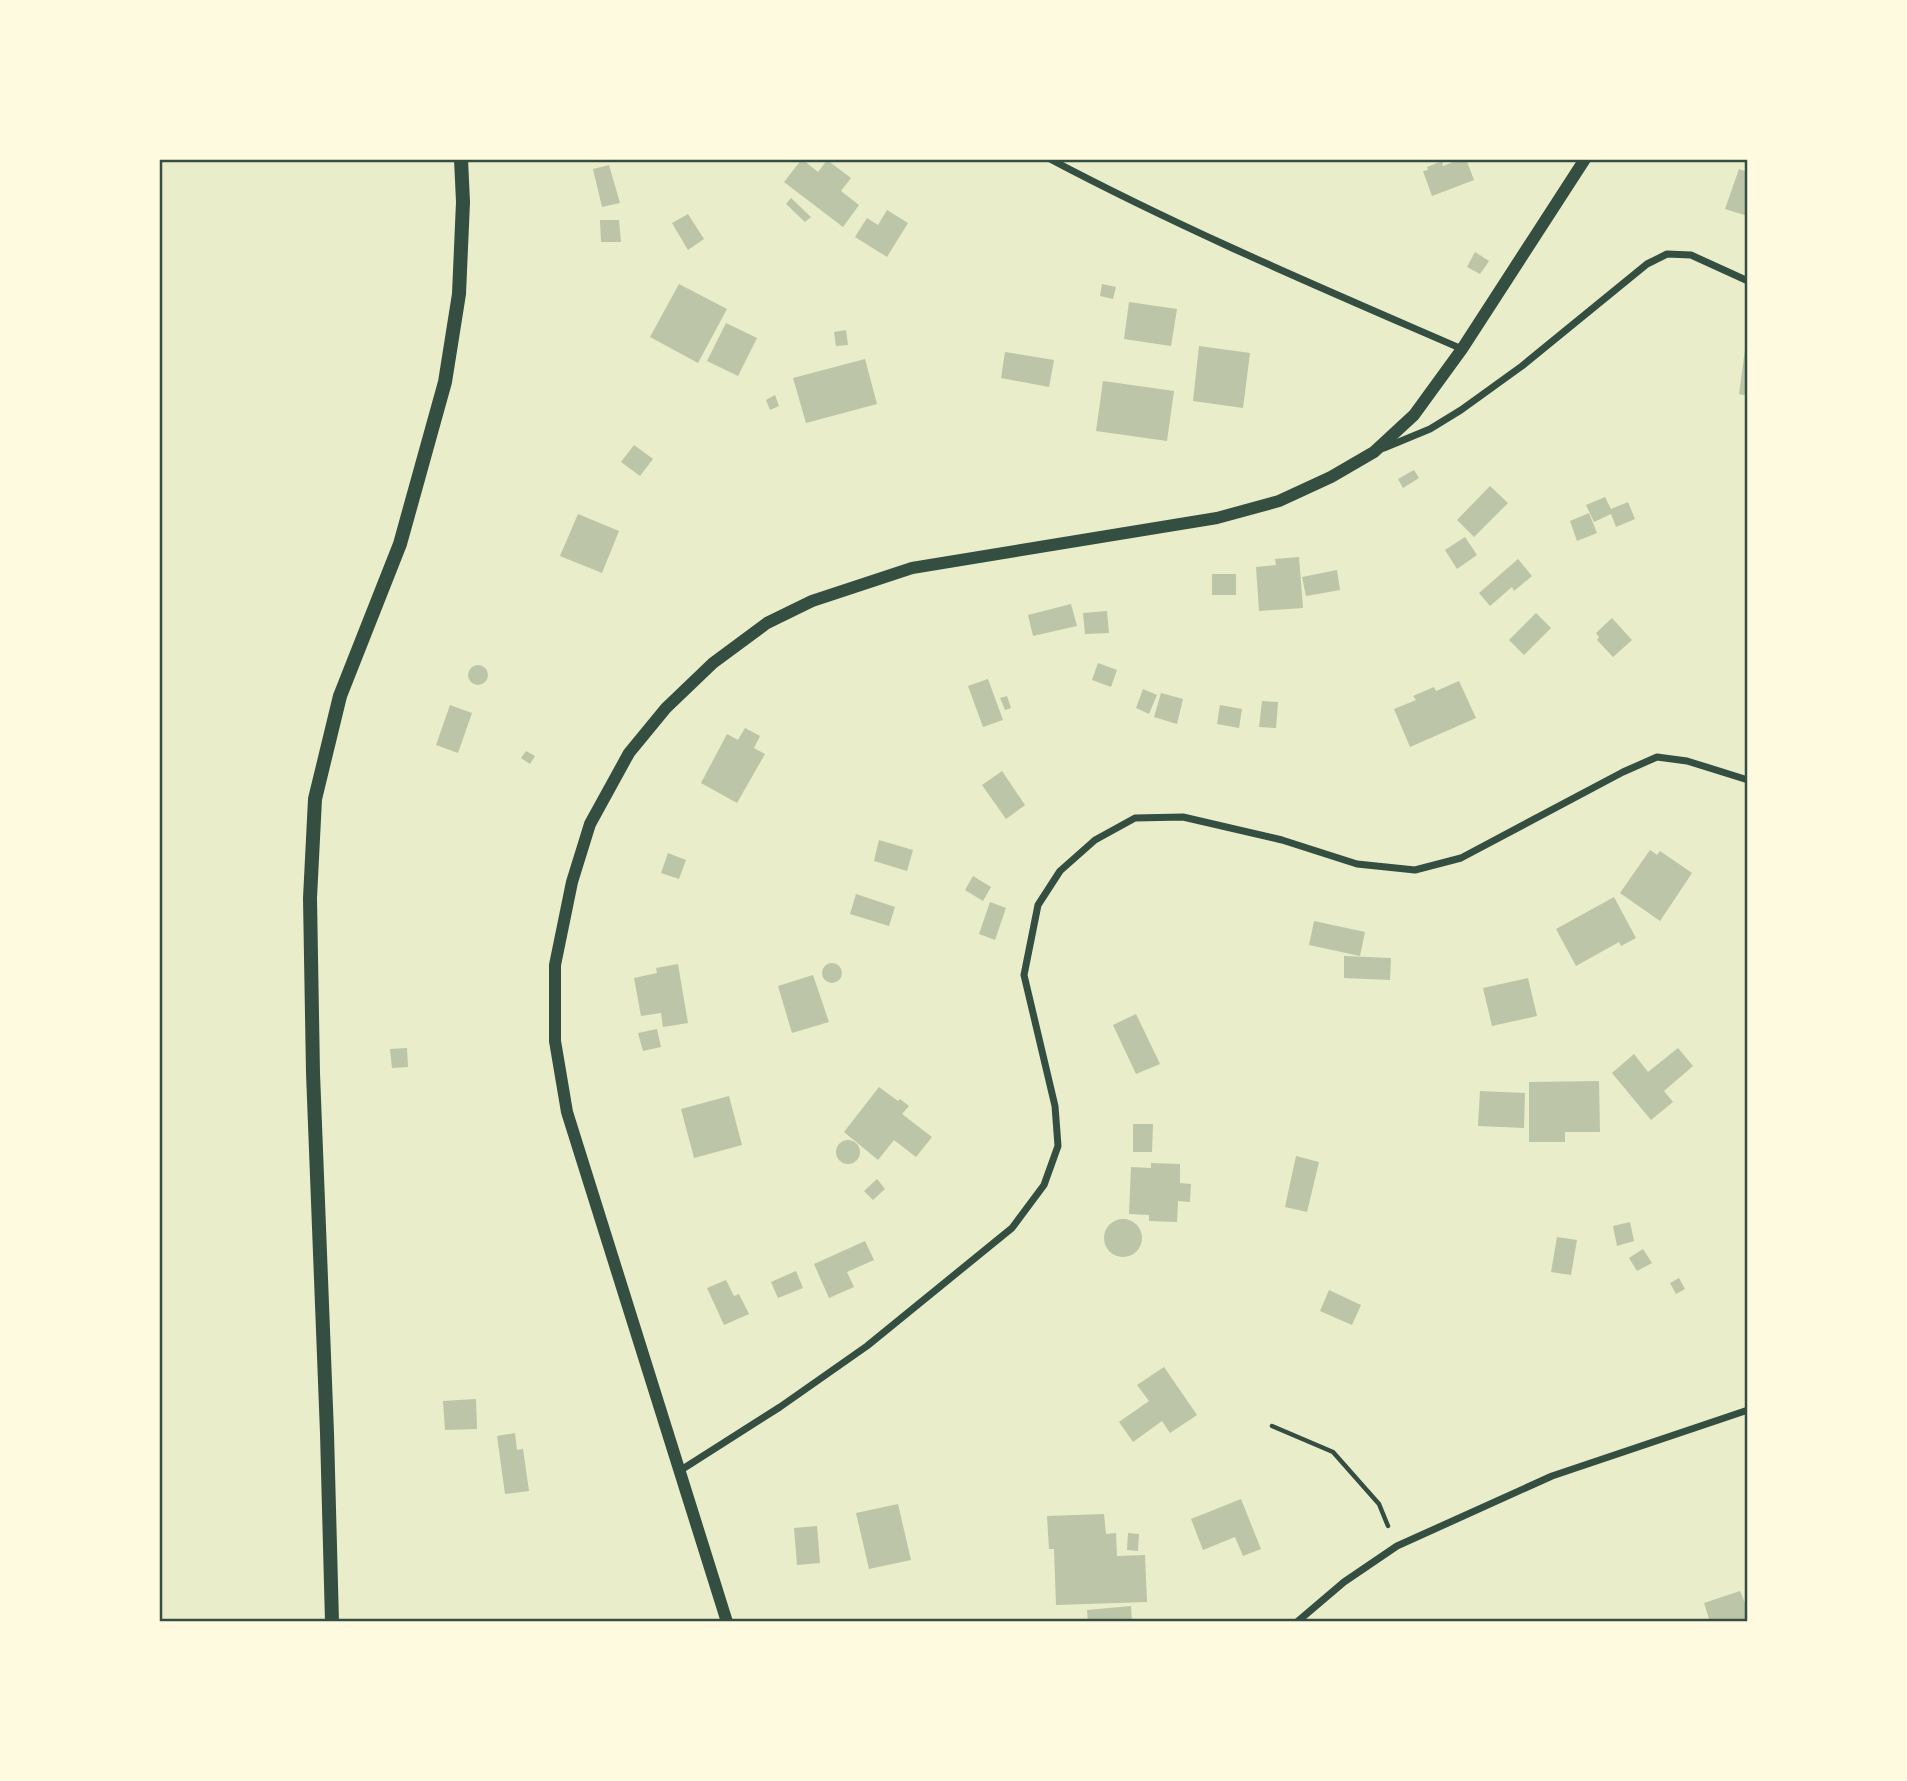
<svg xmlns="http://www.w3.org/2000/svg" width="1907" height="1781" font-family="Bitter,serif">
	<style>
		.building { fill: #bcc5a7 }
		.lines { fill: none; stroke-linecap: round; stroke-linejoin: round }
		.path { stroke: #344e41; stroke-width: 4.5 }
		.minor { stroke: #344e41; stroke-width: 7 }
		.tertiary { stroke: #344e41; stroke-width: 12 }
		.secondary { stroke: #344e41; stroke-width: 14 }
		.neatline { fill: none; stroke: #344e41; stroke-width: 2.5 }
	</style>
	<rect width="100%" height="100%" fill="#e9edc9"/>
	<path class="building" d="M 802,159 L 818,172 L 827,160 L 851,178 L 841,191 L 859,205 L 843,227 L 784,182 Z
		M 1461,159 L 1466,159 L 1474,180 L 1432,196 L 1423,171 L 1428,170 L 1427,167 L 1442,161 L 1443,166 Z
		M 609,165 L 620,203 L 602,207 L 593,169 Z
		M 1739,169 L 1748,172 L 1748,216 L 1725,209 Z
		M 791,198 L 811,217 L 805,222 L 786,204 Z
		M 887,210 L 908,223 L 887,257 L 855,237 L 867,218 L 878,225 Z
		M 688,214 L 704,239 L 688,250 L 672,223 Z
		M 600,220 L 619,220 L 621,242 L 601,242 Z
		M 1475,252 L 1489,261 L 1480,274 L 1467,267 Z
		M 679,284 L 727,309 L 698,363 L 650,337 Z
		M 1102,284 L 1116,287 L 1113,299 L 1100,296 Z
		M 1129,302 L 1177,309 L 1171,346 L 1124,339 Z
		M 726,323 L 757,338 L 738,376 L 707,361 Z
		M 846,330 L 848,345 L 836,346 L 834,332 Z
		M 1746,342 L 1748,342 L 1748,396 L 1739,394 Z
		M 1199,346 L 1250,353 L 1243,408 L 1193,401 Z
		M 1005,352 L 1054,360 L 1049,387 L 1001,378 Z
		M 865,359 L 877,404 L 806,423 L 793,378 Z
		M 1103,381 L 1174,391 L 1167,441 L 1096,431 Z
		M 775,395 L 779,406 L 770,410 L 766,400 Z
		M 634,445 L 653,459 L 640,476 L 621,462 Z
		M 1414,470 L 1419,478 L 1403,488 L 1398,479 Z
		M 1490,486 L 1508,503 L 1474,537 L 1457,520 Z
		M 1605,497 L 1611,509 L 1628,502 L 1635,519 L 1616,527 L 1611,514 L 1594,522 L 1586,505 Z
		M 1589,513 L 1597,533 L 1577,541 L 1570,521 Z
		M 578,514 L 619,531 L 602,573 L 560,556 Z
		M 1465,537 L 1477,555 L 1457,569 L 1445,550 Z
		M 1299,557 L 1303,608 L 1259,611 L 1256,567 L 1276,565 L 1275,559 Z
		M 1518,559 L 1532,576 L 1514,591 L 1512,587 L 1490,606 L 1479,593 Z
		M 1337,570 L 1340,590 L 1306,596 L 1302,577 Z
		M 1212,574 L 1236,574 L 1236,595 L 1212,595 Z
		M 1071,604 L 1077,626 L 1033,636 L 1028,615 Z
		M 1107,611 L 1109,633 L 1085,634 L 1083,613 Z
		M 1536,613 L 1551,628 L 1524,655 L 1509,640 Z
		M 1612,618 L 1632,640 L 1613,657 L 1597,640 L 1599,637 L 1596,633 Z
		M 1098,663 L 1117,670 L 1111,687 L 1092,680 Z
		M468 675a10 10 0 1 1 20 0a10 10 0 1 1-20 0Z
		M 988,679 L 1003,720 L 983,727 L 968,686 Z
		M 1459,681 L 1476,718 L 1410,747 L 1394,709 L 1416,700 L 1413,696 L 1434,687 L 1436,691 Z
		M 1143,689 L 1157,695 L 1149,714 L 1136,708 Z
		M 1161,693 L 1183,699 L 1177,724 L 1154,717 Z
		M 1007,696 L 1011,708 L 1005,710 L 1000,698 Z
		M 1262,701 L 1278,702 L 1276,728 L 1259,727 Z
		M 450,705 L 472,713 L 458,753 L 436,745 Z
		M 1220,705 L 1242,709 L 1239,728 L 1217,724 Z
		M 745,728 L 760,736 L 754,748 L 765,754 L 737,803 L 701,783 L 727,734 L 738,740 Z
		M 526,751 L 535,756 L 530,764 L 521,758 Z
		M 1002,771 L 1025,805 L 1006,819 L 982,785 Z
		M 879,840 L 913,850 L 907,871 L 874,861 Z
		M 1650,850 L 1657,855 L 1660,851 L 1692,873 L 1660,921 L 1620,893 Z
		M 668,853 L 686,860 L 679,879 L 661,873 Z
		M 973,876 L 991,887 L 983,901 L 965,890 Z
		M 856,894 L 895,907 L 889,926 L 850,914 Z
		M 1614,897 L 1636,938 L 1621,946 L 1619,942 L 1576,966 L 1556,929 Z
		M 990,902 L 1006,908 L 995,940 L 979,934 Z
		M 1314,921 L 1365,932 L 1360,956 L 1309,945 Z
		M 1344,956 L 1391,958 L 1390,980 L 1344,978 Z
		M822 973a10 10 0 1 1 20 0a10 10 0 1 1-20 0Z
		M 678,964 L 688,1023 L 663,1027 L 661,1013 L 641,1016 L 634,978 L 657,973 L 656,968 Z
		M 813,975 L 829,1022 L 792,1033 L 778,986 Z
		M 1528,978 L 1537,1016 L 1492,1026 L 1483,988 Z
		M 1136,1014 L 1160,1064 L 1136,1074 L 1113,1025 Z
		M 657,1029 L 661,1047 L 643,1051 L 638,1033 Z
		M 407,1048 L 408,1067 L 392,1068 L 390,1049 Z
		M 1678,1048 L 1693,1066 L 1664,1091 L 1673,1102 L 1651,1120 L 1612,1073 L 1634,1054 L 1648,1072 Z
		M 1599,1081 L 1600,1132 L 1565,1132 L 1565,1142 L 1529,1142 L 1529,1082 Z
		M 879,1087 L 898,1101 L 900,1099 L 909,1106 L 902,1114 L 932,1137 L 916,1157 L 894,1140 L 878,1160 L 844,1132 Z
		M 1480,1091 L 1525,1093 L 1524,1128 L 1478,1126 Z
		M 729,1096 L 742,1145 L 694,1158 L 681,1109 Z
		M 1133,1124 L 1153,1124 L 1152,1152 L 1133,1152 Z
		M836 1152a12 12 0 1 1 24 0a12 12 0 1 1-24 0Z
		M 1296,1156 L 1319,1162 L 1307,1212 L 1285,1207 Z
		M 1151,1163 L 1180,1164 L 1180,1183 L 1191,1184 L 1190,1202 L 1178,1201 L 1177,1222 L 1149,1221 L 1149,1215 L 1129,1214 L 1131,1167 L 1151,1168 Z
		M 877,1179 L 885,1189 L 873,1200 L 864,1191 Z
		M1104 1238a19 19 0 1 1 38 0a19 19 0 1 1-38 0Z
		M 1630,1222 L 1634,1241 L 1617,1246 L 1613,1226 Z
		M 1557,1237 L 1577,1240 L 1571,1275 L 1551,1272 Z
		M 865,1241 L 874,1260 L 847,1272 L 854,1287 L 829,1298 L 814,1264 Z
		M 1643,1249 L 1652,1263 L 1637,1271 L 1629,1258 Z
		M 796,1271 L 803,1288 L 778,1298 L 771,1282 Z
		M 1679,1278 L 1685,1289 L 1676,1294 L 1670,1283 Z
		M 726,1280 L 734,1296 L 739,1294 L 749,1314 L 724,1325 L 707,1288 Z
		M 1329,1290 L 1361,1305 L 1352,1325 L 1320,1311 Z
		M 1164,1367 L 1197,1415 L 1170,1433 L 1162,1421 L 1133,1442 L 1119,1422 L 1149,1401 L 1137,1385 Z
		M 476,1399 L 477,1429 L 445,1430 L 443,1401 Z
		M 515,1433 L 517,1450 L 523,1449 L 529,1491 L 505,1494 L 497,1436 Z
		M 1241,1499 L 1261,1549 L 1243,1556 L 1235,1537 L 1203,1550 L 1191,1519 Z
		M 898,1504 L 911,1560 L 869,1569 L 856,1513 Z
		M 1104,1514 L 1106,1534 L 1116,1533 L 1117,1556 L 1145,1555 L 1147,1602 L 1056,1605 L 1054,1549 L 1049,1549 L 1047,1516 Z
		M 817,1526 L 820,1563 L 797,1565 L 794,1528 Z
		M 1128,1533 L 1139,1534 L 1138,1551 L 1127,1550 Z
		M 1740,1591 L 1748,1610 L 1748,1622 L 1710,1622 L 1704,1603 Z
		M 1131,1606 L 1132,1622 L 1088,1622 L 1087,1610 Z"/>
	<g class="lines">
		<path class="path" d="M 1272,1426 L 1333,1452 L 1379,1504 L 1388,1526"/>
		<path class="minor" d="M 1050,159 C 1184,230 1324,289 1462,349
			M 1384,448 L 1430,429 L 1461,410 L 1522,366 L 1647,264 L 1667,254 L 1691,255 L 1748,281
			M 681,1470 L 780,1407 L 867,1346 L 1012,1228 L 1044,1185 L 1058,1146 L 1055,1106 L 1024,975 L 1038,905 L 1060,871 L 1095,840 L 1135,818 L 1183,817 L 1282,840 L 1357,864 L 1415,870 L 1461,858 L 1623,772 L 1657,757 L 1687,761 L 1748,780
			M 1297,1622 L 1344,1582 L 1397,1546 L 1552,1476 L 1748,1410"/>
		<path class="tertiary" d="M 727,1622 L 567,1112 L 555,1041 L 555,965 L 572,882 L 590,824 L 629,753 L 666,708 L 713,663 L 767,623 L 812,601 L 912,568 L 1217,518 L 1279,501 L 1331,477 L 1374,452 L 1414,415 L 1462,349 L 1585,159"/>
		<path class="secondary" d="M 332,1622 L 327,1433 L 313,1073 L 310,898 L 315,799 L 340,696 L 400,544 L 445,382 L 459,294 L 463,202 L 461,159"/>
	</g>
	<rect width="1907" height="1781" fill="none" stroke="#fefae0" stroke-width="322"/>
	<rect x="161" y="161" width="1585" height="1459" class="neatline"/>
</svg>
